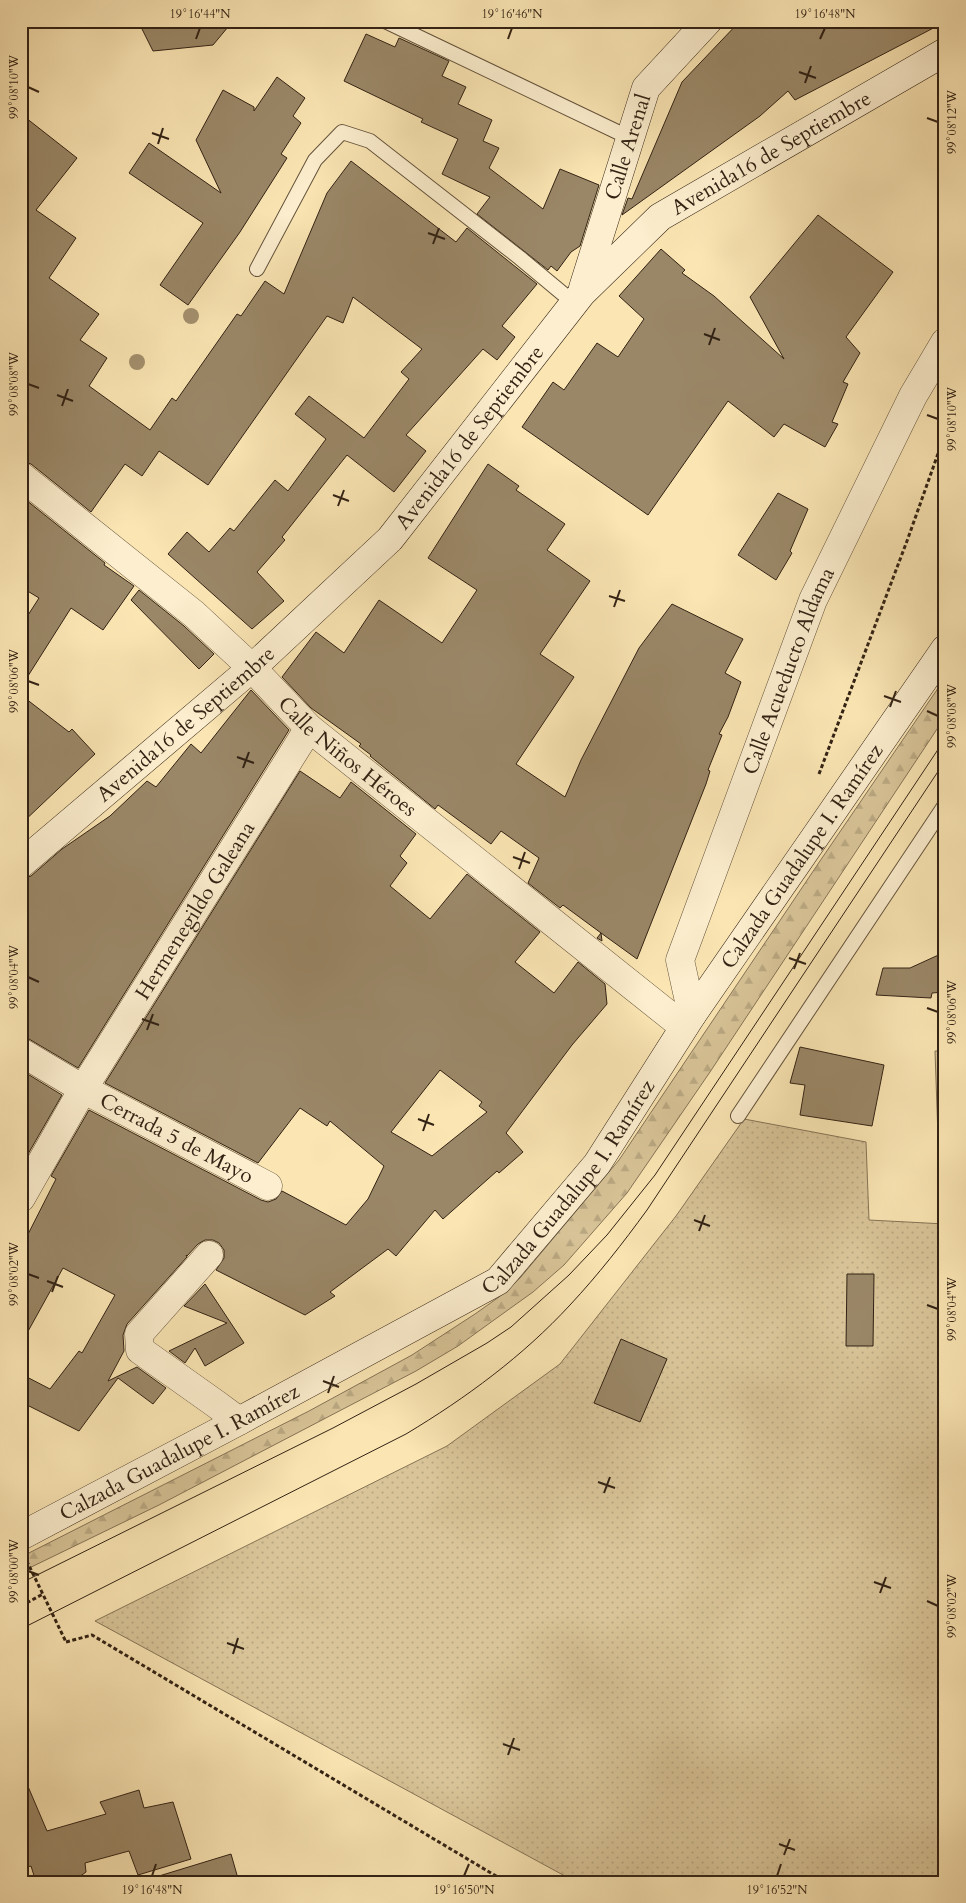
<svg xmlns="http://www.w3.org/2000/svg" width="966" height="1903" viewBox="0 0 966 1903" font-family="Cardo,serif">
  <defs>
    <pattern id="forest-firs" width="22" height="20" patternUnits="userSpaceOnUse" patternTransform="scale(1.25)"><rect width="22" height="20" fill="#d8c498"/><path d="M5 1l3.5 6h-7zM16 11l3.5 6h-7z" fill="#baa882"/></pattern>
    <pattern id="park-dots" width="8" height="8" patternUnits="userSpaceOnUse" patternTransform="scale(1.25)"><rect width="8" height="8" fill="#d8c498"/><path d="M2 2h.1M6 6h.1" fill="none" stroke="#baa882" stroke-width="1.8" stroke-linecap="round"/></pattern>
  </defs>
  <rect width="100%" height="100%" fill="#fae5b3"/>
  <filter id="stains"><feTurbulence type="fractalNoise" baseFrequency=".004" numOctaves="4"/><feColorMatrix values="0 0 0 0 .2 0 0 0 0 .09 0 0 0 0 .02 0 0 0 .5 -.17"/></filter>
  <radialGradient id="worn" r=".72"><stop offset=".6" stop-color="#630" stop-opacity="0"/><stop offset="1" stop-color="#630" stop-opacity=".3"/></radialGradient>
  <path fill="#d8c498" stroke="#857356" d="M935,1051H945V1166H939Z"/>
  <path fill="url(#forest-firs)" stroke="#857356" d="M945,678V717L710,1072L627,1193L564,1265L533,1292L494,1320L458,1346L416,1371L159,1505L21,1572V1557L309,1411L412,1355L475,1314L499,1297L520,1278L619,1160L820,861Z"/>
  <path fill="url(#park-dots)" stroke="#857356" d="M744,1119L866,1142L869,1220L945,1224V1882H576L95,1621L447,1446L560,1364L676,1216Z"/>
  <path fill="#9a8767" stroke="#322214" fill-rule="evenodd" d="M138,21H233L213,45L153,51Z
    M740,21L945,22L795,100L788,91L760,116L622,215L628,198L632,199L682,82Z
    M366,34L395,47L399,38L449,61L442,76L466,87L458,104L492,120L483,141L499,148L489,168L543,209L560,169L599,185L580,246L571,252L557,271L551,266L548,270L477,214L490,197L442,174L458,139L421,122L423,119L344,81Z
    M277,77L305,98L293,116L301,123L281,154L287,158L240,232L188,305L160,285L203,223L129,173L149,143L221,193L196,140L223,90L254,107V111Z
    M21,114L77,158L36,210L76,238L49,278L99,314L80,340L107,358L89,386L150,430L172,398L176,401L237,314L241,316L265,281L284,294L327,193L351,161L456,242L467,228L537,284L502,326L515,337L497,360L483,349L406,435L426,451L394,492L347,455L282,537L285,540L257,572L284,601L252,629L168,554L187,532L209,552L230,528L234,531L275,480L288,491L326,439L295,414L309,396L364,438L409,379L401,372L422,349L353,297L343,323L327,316L208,485L159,451L142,476L125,464L91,512L31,464L21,461Z
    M818,215L893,272L846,337L860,353L843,382L848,384L832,422L838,424L825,447L784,424L774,437L728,401L648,515L522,427L553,382L564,390L597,343L618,357L644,319L619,296L661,249L685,270L682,273L714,296L784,359L750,297Z
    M488,464L519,486L516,490L565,524L547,550L590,581L540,654L574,677L516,764L565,797L581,760L639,648L672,604L743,639L725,673L741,682L728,717L719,734L722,735L708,770L710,771L706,784L637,959L601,933L602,941L597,938L601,933L563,905L560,908L528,883L539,858L501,831L491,844L438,805L435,809L370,756L371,755L359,746L361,744L311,708L282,677L316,632L344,653L379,600L442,643L477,590L428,558Z
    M778,493L808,509L790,551L792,553L776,580L738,555Z
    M21,496L105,563L104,565L134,586L103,630L71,608L21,687V626L39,598L21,587Z
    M139,590L184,626L214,654L199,669L131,600Z
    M251,690L289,730L78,1068L29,1039L21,1036V879L31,876L62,849L110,816L147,781L156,787L191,744L201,753Z
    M21,695L69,732L72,729L95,754L21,824Z
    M300,771L340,798L351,782L416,834L400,856L407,863L390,886L430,919L467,874L540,932L515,962L554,993L578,962L605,984L607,1004L572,1045L506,1133L523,1152L499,1173L497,1171L443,1219L435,1210L396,1256L388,1249L330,1292L335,1296L305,1315L216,1270L224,1258V1250L219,1243L213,1240H205L198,1244L187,1256L186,1255L187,1257L127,1324L123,1335L124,1351L108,1381L137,1367L166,1388L153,1404L118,1378L79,1431L21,1402V1374L50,1389L79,1351L82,1353L115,1295L63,1268L21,1344V1248L56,1179L51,1176L89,1110L261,1200L268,1202L276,1199L282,1191L346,1225L368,1199L384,1166L330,1121L327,1126L300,1108L258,1163L105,1083ZM440,1070L482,1102L479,1106L487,1112L432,1156L391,1132Z
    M945,952V992L932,993L931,998L876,995L883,968H910Z
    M800,1047L884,1065L872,1126L800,1115L805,1085L790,1083Z
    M21,1070L62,1095L24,1161L21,1160Z
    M847,1274H874L873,1346H846Z
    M205,1284L244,1343L205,1366L195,1348L185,1363L169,1351L227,1323L184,1306Z
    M621,1339L667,1359L640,1422L594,1403Z
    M21,1770L47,1831L106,1814L100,1802L139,1790L144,1808L173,1802L191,1859L138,1875L129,1851L85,1863L86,1872L75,1880L68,1882H36L31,1866L21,1869Z
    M231,1854L239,1882H160L159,1876Z"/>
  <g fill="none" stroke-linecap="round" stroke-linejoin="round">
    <g stroke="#64533c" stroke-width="16">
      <path id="lane" d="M385,21L630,138
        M257,269L315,160L342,132L370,141L520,258L574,303
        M738,1116L945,805"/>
    </g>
    <g stroke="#64533c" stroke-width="29">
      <g id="street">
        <path id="s1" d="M21,476L194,614L252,668L309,728L684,1027"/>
        <path id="s2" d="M692,1015L680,960L813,600L913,396L945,342"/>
        <path id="s3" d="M21,1052L83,1089L268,1186"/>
        <path id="s4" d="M21,1198L83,1089L309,728"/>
        <path d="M209,1255L139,1334L140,1350L216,1404L239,1421"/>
      </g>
    </g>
    <g stroke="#322214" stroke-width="29">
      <g id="secondary">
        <path id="s5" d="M583,288L646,88L708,21"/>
        <path id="s6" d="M21,864L252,668L390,539L582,293L660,217L945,52"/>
        <path id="s7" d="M21,1536L239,1421L498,1281L597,1164L692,1015L945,649"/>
      </g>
    </g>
    <path stroke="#322214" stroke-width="3" stroke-dasharray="4 2.5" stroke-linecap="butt" d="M819,774L907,541L945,434
      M21,1606L43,1594
      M66,1642L92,1635L506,1882"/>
    <use href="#lane" stroke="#fceece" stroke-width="14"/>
    <use href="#street" stroke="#fceece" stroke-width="28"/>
    <use href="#secondary" stroke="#fceece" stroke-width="28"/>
    <path stroke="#322214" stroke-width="1" d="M21,1583L333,1428L416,1384L487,1343L511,1327L569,1275L607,1235L655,1175L945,739
      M21,1629L406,1434C466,1398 523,1356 570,1305C598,1275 623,1243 647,1210L945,761"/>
    <path stroke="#322214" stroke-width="3" stroke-dasharray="4 2.5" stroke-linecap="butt" d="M21,1549L66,1642"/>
  </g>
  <g fill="#a3906e">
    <circle cx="191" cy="316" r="8"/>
    <circle cx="137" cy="362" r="8"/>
  </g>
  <path fill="none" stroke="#322214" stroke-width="2" d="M196,39L200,28M508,39L512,28M820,39L825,28M799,72L816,78M805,83L811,66M28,87L39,92M927,118L938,122M152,133L169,139M158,144L163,128M428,233L445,239M433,244L439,228M704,334L720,340M709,345L715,328M28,384L39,388M57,395L73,401M62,406L68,389M927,415L938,419M333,495L349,501M338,506L344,490M609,596L625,601M614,607L620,590M28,681L39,685M884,696L901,702M890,707L896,691M927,711L938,716M237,757L254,763M243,768L249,752M513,857L530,863M519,869L525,852M789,958L806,964M794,969L800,953M28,977L39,982M927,1008L938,1012M142,1019L159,1025M147,1030L153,1014M418,1119L434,1125M423,1131L429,1114M694,1220L710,1226M699,1231L705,1215M28,1274L39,1278M47,1281L63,1287M52,1292L58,1276M927,1305L938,1309M323,1381L339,1387M328,1393L334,1376M598,1482L615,1488M604,1493L610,1477M28,1571L39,1575M874,1582L891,1588M880,1593L886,1577M927,1601L938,1606M227,1643L244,1649M233,1654L238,1638M503,1744L520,1750M508,1755L514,1738M779,1844L795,1850M784,1855L790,1839M152,1876L156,1864M464,1876L469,1864M777,1876L781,1864"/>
  <g text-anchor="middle" stroke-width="4.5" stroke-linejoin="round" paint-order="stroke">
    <g font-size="21" fill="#322214" stroke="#fceece">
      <text dy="7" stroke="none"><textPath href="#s5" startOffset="148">Calle Arenal</textPath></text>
      <text dy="7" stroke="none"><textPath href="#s6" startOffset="1041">Avenida16 de Septiembre</textPath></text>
      <text dy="7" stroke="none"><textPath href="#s6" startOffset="621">Avenida16 de Septiembre</textPath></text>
      <text dy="7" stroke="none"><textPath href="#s2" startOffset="365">Calle Acueducto Aldama</textPath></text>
      <text dy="7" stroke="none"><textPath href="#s6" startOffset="216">Avenida16 de Septiembre</textPath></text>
      <text dy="7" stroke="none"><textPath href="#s1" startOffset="431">Calle Niños Héroes</textPath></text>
      <text dy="7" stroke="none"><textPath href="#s7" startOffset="1064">Calzada Guadalupe I. Ramírez</textPath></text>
      <text dy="7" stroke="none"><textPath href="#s4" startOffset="336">Hermenegildo Galeana</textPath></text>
      <text dy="7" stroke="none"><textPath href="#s3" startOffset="178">Cerrada 5 de Mayo</textPath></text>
      <text dy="7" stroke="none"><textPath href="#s7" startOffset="658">Calzada Guadalupe I. Ramírez</textPath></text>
      <text dy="7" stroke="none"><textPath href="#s7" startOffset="179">Calzada Guadalupe I. Ramírez</textPath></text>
    </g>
  </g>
  <rect width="966" height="1903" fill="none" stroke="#fae5b3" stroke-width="55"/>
  <rect x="28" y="28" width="910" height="1848" fill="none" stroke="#322214" stroke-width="2"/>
  <g font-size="12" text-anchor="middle" fill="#322214">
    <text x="200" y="18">19°16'44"N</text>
    <text x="512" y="18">19°16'46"N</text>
    <text x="825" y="18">19°16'48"N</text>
    <text transform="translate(14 87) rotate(-90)" y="4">99°08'10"W</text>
    <text transform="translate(952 122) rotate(-90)" y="4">99°08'12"W</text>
    <text transform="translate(14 384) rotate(-90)" y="4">99°08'08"W</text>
    <text transform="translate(952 419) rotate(-90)" y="4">99°08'10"W</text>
    <text transform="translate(14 681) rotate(-90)" y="4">99°08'06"W</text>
    <text transform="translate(952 716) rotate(-90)" y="4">99°08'08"W</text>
    <text transform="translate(14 977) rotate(-90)" y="4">99°08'04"W</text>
    <text transform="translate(952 1012) rotate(-90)" y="4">99°08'06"W</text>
    <text transform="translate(14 1274) rotate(-90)" y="4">99°08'02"W</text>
    <text transform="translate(952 1309) rotate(-90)" y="4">99°08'04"W</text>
    <text transform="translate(14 1571) rotate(-90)" y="4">99°08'00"W</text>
    <text transform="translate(952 1606) rotate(-90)" y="4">99°08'02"W</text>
    <text x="152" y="1894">19°16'48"N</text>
    <text x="464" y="1894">19°16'50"N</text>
    <text x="777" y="1894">19°16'52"N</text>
  </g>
  <rect width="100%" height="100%" filter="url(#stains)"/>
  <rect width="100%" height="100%" fill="url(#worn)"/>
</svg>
